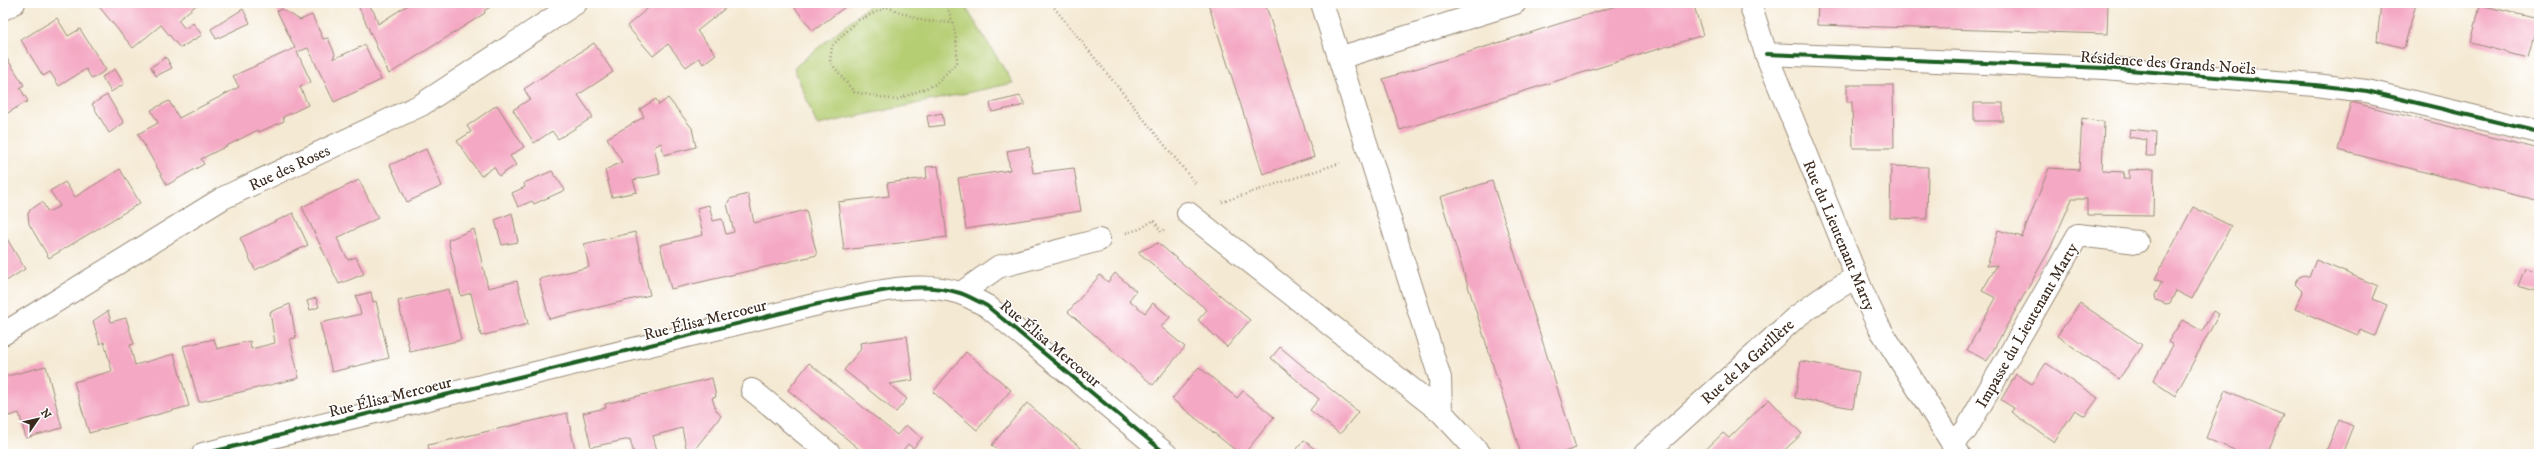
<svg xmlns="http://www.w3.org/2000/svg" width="2542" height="457" viewBox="0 0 2542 457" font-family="'IM FELL DW Pica',serif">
  <rect width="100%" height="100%" fill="#fff"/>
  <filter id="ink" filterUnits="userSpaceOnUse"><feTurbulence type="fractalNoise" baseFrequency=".025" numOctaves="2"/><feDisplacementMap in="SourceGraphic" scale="8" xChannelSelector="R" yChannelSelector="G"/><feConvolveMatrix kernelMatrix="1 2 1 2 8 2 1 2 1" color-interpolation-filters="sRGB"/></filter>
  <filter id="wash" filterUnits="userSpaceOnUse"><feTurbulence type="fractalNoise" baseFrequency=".012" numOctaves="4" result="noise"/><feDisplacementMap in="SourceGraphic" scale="16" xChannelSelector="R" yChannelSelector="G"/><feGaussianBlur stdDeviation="0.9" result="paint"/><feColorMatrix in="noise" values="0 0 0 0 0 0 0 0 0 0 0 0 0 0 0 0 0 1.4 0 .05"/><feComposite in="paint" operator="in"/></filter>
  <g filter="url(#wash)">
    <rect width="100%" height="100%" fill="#f4e9d3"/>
    <path fill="#b6ce73" stroke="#787c48" d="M872,3H922L924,5L963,3L1013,83L817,125L794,68Z"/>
    <g id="blocks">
      <path fill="#f4a8c3" d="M96,3H199L178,20L185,29L193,23L202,35L180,48L161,25L133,48Z
        M357,3H368L375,14L378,24L411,3H496L484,11L485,13L389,74Z
        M654,3H732L697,31L716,54L703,64L699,58L686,67L668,44L653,56L627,26Z
        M802,3H850L813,31L795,8Z
        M1208,3H1265L1314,157L1263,174Z
        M1625,3H1693L1703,35L1400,130L1383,79Z
        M1818,3H2108L2107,34L1817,25Z
        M2381,3H2416L2404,48L2377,41Z
        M2480,5L2538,19L2528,58L2471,43Z
        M243,9L250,23L216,39L211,29Z
        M282,9L300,20L312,15L323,39L328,38L335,54L333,59L365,45L381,80L334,102L308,48L297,52L311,82L300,87L308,105L283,117L284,121L259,132L258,130L201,159L204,164L167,185L138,134L158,123L151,110L169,101L179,118L239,87L233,76L295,48L277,11Z
        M57,18L68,36L80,29L106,70L92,79L86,69L59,86L50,72L43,76L21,40Z
        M594,43L613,72L578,95L593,117L558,139L552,131L534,143L513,110L530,99L524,89Z
        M6,57L24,85L20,88L28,101L6,114L3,109V59Z
        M166,57L172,68L156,76L151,67Z
        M115,69L124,84L111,92L102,77Z
        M1847,85H1893L1894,148H1853L1852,102H1847Z
        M107,95L124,123L109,133L92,104Z
        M1020,96L1025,105L992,112L990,103Z
        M668,98L692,128L696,147L664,155L661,143L654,147L660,174L633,180L637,192L612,197L605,170L622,162L607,138L644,117L640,109L656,99L659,105Z
        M2351,102L2539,149V201L2338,150Z
        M1974,103H2003V121H1974Z
        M497,105L524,147L510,156L516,165L499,176L494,167L481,176L457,141L471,132L467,126Z
        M942,113L944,125L929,127L927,116Z
        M2082,118L2104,122L2102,171L2124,172L2123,179H2129V170L2154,169L2153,216L2087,215V199H2072L2051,247L1987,361L1967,350L1996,298L1982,291L1997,265L1987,266L1998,230L2022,237L2049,168L2079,170Z
        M2130,129L2156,132L2155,156H2146L2147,140L2129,137Z
        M1029,147L1033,173L1074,168L1081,211L966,229L958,178L1010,170L1007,151Z
        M426,149L442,186L407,202L390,165Z
        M938,166L947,237L844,250L838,202L889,196L887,183L927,178L926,167Z
        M1891,166L1928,167L1927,219L1890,218Z
        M120,169L140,203L49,258L29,224L28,214L30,210L42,202L48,212L60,206L50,191L65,182L75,197Z
        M552,171L565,190L534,204L532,201L518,207L512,193L525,187L524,183Z
        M359,180L378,218L337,238L348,260L356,257L364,274L339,284L302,207Z
        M1492,181L1576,448L1558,454H1521L1440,197Z
        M748,194L754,223L806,210L817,255L671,289L660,245L703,235L697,208L709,205L713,221L722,219L726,234L734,232L727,204L730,199Z
        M2193,207L2231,226L2192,299L2176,291L2170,303L2166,304L2156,300L2155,295L2162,282L2155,279Z
        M293,213L308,245L255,270L240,238Z
        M512,213L518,242L502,245L495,220Z
        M474,229L488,288L517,281L528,324L481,336L471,293L461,296L448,240Z
        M3,232L25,269L3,283Z
        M635,232L650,295L549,319L539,279L589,267L584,244Z
        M1158,243L1250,320L1227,347L1198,320L1207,310L1138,252Z
        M2316,260L2378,286L2373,299L2387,305L2375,336L2360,330L2358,335L2295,309L2303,292L2295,284L2299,277L2305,275L2309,277Z
        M2525,268L2539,272V292L2518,286Z
        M1115,273L1136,291L1129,300L1145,313L1153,303L1170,317L1161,327L1185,347L1153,385L1068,312L1100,275L1108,282Z
        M449,289L461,340L410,352L398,301Z
        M371,292L373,302L376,301L389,358L332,372L320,323L361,314L356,296Z
        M316,298L319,307L310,310L307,301Z
        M2080,303L2142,345L2119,379L2057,336Z
        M290,304L296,338L290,339L299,378L199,402L183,346L214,339L217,349L250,341L251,349L275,343L270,312Z
        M108,311L111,322L126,318L134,344L130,345L135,365L174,354L189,406L89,433L74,382L112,371L104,342L100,344L93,321Z
        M2213,311L2219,314L2175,396L2153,381L2173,345L2168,342L2182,320L2202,331Z
        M907,336L913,380L889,384L907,399L896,412L844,370L861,349L860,343Z
        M1280,347L1358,412L1340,434L1310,410L1319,399L1271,358Z
        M966,352L1011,390L977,430L933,392Z
        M1801,361L1859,372L1853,408L1795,398Z
        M809,363L897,435L906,425L922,438L913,448L908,444L900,454H865L788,390Z
        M2046,363L2098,398L2085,416L2075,410L2054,442L2011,412L2014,408L2001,400L2016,374L2032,384Z
        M46,366L62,428L26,438L19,413L9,416L3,395V377Z
        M1199,367L1237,398L1243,391L1274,417L1244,454H1240L1172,399Z
        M712,378L716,397L712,398L716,410L721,416L691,454L687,453L682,428L653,436L658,454H634L630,439L591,447L583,413L606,408L605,404Z
        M2225,390L2283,415L2267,454H2244L2206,438Z
        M1769,399L1802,434L1780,454H1701L1723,433L1729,438Z
        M1027,403L1071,440L1089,454H1046L1043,451L1041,454H1003L992,445Z
        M567,413L576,454H430L428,445Z
        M2339,420L2353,426L2342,454H2325Z
        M1304,440L1320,454H1293Z"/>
    </g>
  </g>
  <g filter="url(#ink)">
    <use href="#blocks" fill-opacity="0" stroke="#988a78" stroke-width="1"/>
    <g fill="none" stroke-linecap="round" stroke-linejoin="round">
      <g stroke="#988a78" stroke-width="24">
        <path id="minor" d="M1322,3L1440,378L1441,412
          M1750,3L1766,54L1863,293L1879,327L1959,454
          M3,9L14,3
          M1766,54L2104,68L2315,85L2367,91L2539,132
          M1339,58L1515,3
          M1188,213L1441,412L1480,454
          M961,293L998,267L1099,240
          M3,334L223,198L421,105L576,3
          M752,390L830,454
          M1952,444L1966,430L2078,235L2137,242
          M203,454L818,304C864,295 914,279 960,293C969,296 979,302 987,306L1166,454
          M1645,454L1796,317L1831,292L1856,277"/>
      </g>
      <path stroke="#988a78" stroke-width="2.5" stroke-dasharray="1 3" stroke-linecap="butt" d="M946,3C955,28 957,36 957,62L936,84L896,100L854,92L830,62L832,46L857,21L887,7L924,21L953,23
        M1056,3L1052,5L1196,184
        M1222,202L1340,163
        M1126,233L1140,229L1154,220L1161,232L1164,230"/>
      <use href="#minor" stroke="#fff" stroke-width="22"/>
      <g stroke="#fff" stroke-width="6">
        <path id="cycleway" d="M1766,54L2104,68L2315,85L2367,91L2539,132
          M203,454L818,304C864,295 914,279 960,293C969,296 979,302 987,306L1166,454"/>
      </g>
      <use href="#cycleway" stroke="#1b5e20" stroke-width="4"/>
    </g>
  </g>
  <g text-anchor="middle" stroke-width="3" stroke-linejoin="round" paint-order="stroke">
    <g font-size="16" fill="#3b2a1e" stroke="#fff">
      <text transform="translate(2168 62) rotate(4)" y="6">Résidence des Grands Noëls</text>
      <text transform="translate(289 167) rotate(-25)" y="6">Rue des Roses</text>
      <text transform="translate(1840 235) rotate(67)" y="6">Rue du Lieutenant Marty</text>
      <text transform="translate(705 319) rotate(-14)" y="6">Rue Élisa Mercoeur</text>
      <text transform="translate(2026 325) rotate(-60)" y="6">Impasse du Lieutenant Marty</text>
      <text transform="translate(1051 343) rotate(40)" y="6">Rue Élisa Mercoeur</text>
      <text transform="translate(1747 361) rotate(-42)" y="6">Rue de la Garillère</text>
      <text transform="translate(390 396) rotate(-14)" y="6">Rue Élisa Mercoeur</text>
    </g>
  </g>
  <rect width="2542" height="457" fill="none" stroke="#fff" stroke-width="16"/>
  <g transform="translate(38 419) rotate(56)" stroke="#ffffff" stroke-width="3" paint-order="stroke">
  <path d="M0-3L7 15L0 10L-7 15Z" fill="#3b2a1e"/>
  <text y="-6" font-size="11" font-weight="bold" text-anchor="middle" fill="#3b2a1e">N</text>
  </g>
</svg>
